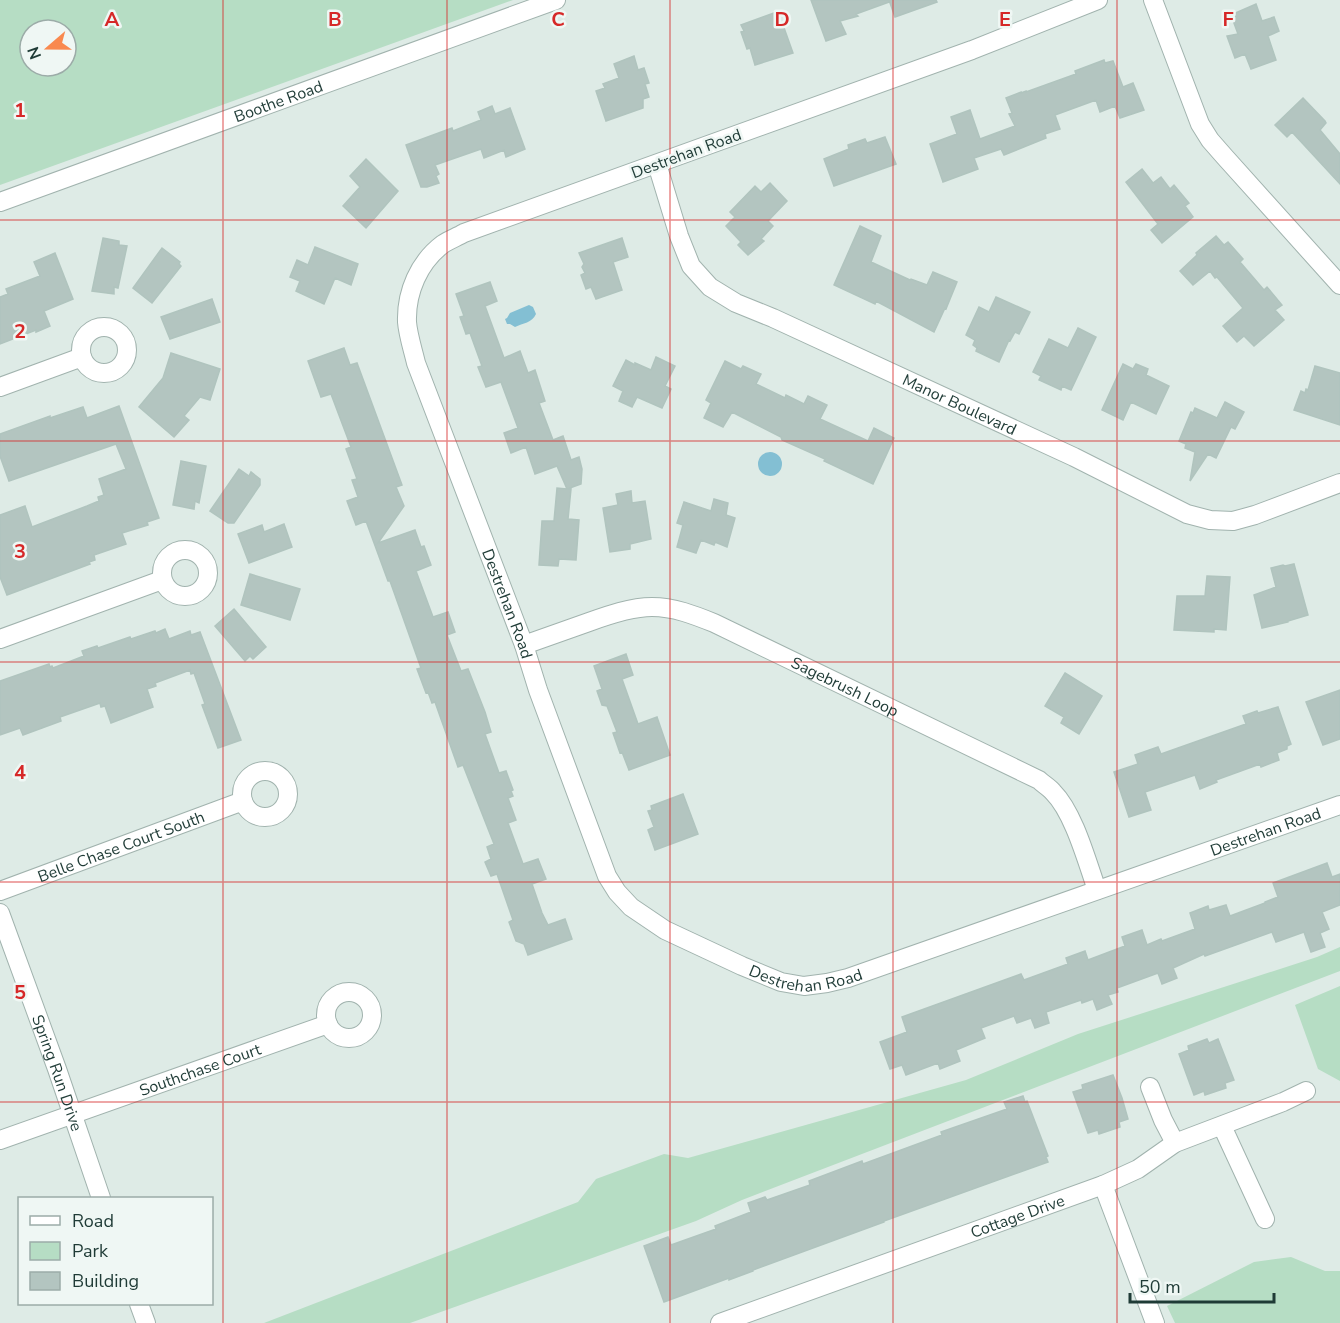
<svg xmlns="http://www.w3.org/2000/svg" width="1340" height="1323" viewBox="0 0 1340 1323" font-family="'Nunito Sans',sans-serif">
  <rect width="100%" height="100%" fill="#deebe6"/>
  <path fill="#b6ddc4" fill-rule="evenodd" d="M0,0H513L0,185ZM30,30H66V66H30Z
    M1340,947V971L742,1200L696,1221L410,1323H264L578,1202L596,1179L664,1154L688,1158L966,1080L1078,1034L1317,957Z
    M1340,986V1081L1318,1069L1295,1005Z
    M1291,1257L1325,1271H1340V1323H1175L1167,1306L1254,1262Z"/>
  <path fill="#83bfd3" d="M529,305L533,307L536,314C532,323 523,323 515,327L510,324H507L505,319L507,318L510,313Z
    M758 464a12 12 0 1 1 24 0a12 12 0 1 1-24 0Z"/>
  <path fill="#b3c5c0" stroke="#b0c4be" stroke-width="1.5" d="M811,0H888L889,2L856,14L858,16L840,21L846,34L826,41Z
    M889,0H936L937,2L895,17Z
    M1256,4L1262,21L1274,17L1279,31L1268,36L1276,60L1251,69L1245,54L1235,58L1227,36L1238,34L1231,15Z
    M774,13L780,26L783,25L793,53L755,65L750,48L747,49L741,32L744,31L741,25Z
    M634,56L638,70L644,68L649,83L645,84L649,97L643,99V108L606,121L596,91L605,88L603,84L619,78L614,64Z
    M1104,60L1105,63L1113,61L1123,87L1133,83L1144,110L1120,118L1115,106L1100,112L1096,100L1055,115L1060,129L1045,134L1046,138L1004,155L1001,149L974,158L978,169L943,182L930,144L957,134L951,117L970,110L980,139L1015,126L1009,114L1012,113L1006,98L1021,92V93L1026,91V92L1076,74L1075,71Z
    M1303,98L1325,121L1326,123L1320,130L1340,154V184L1292,132L1287,137L1275,125Z
    M492,106L495,114L510,108L525,149L506,157L504,150L484,158L481,149L435,165L439,174L436,176L439,183L427,187H421L406,145L452,128L453,131L481,120L478,112Z
    M885,137L896,164L834,186L824,159L849,149L848,145L865,139L867,143Z
    M366,159L398,191L366,228L343,206L360,187L350,176Z
    M1142,169L1153,183L1161,177L1170,189L1174,185L1189,203L1185,206L1193,217L1162,243L1151,230L1158,224L1126,182Z
    M770,183L787,201L768,221L773,226L761,239L764,241L748,255L738,245L741,242L726,226L735,217L730,212L755,186L761,192Z
    M860,226L881,236L871,262L910,280L911,279L927,285L933,272L957,282L946,309L945,308L934,332L876,301L875,304L834,285Z
    M1216,236L1224,245L1228,242L1243,259L1240,262L1264,290L1267,287L1282,305L1275,310L1284,320L1254,346L1244,336L1237,342L1223,326L1243,308L1217,277L1215,278L1210,271L1193,285L1180,271L1197,255L1196,253Z
    M103,238L119,241V245L127,246L118,288L114,287V294L92,291Z
    M622,238L628,257L613,262L622,290L596,299L591,287L586,289L581,275L585,273L582,267L584,264L579,253Z
    M315,247L358,264L351,285L335,278L324,304L296,291L300,281L290,277L297,260L308,265Z
    M162,248L180,262L179,264L181,266L152,303L133,288Z
    M55,253L73,299L44,311L50,326L36,332V330L0,344V297L8,294L6,289L40,276L34,262Z
    M490,282L497,301L485,306L504,358L520,351L528,373L535,370L545,401L539,403L553,440L563,436L571,460L579,457L582,469L581,484L567,489H571L568,519L579,520L576,560L559,559L558,566L539,565L542,521H554L557,488L567,489L557,466L535,474L526,447L511,453L504,433L518,428L501,382L486,387L478,367L482,366L470,333L466,334L460,317L464,316L456,294Z
    M996,297L1030,312L1019,334L1015,332L1010,341L1009,340L999,362L976,351L977,348L973,345L975,340L966,335L979,307L989,312Z
    M212,299L220,322L170,339L161,317Z
    M1078,328L1096,337L1071,390L1062,386L1061,390L1039,380L1041,376L1033,372L1049,339L1068,348Z
    M344,348L350,365L357,363L402,485L396,487L404,506L378,543L415,530L421,547L424,546L431,565L416,571L433,617L448,612L455,632L447,635L461,671L468,669L485,712L491,732L485,734L499,773L506,771L513,790L511,791L513,796L508,798L516,820L508,823L523,864L538,859L546,879L532,884L542,913L548,925L565,919L572,939L528,955L524,944L516,941L509,922L513,920L497,874L491,876L485,862L491,859L487,847L494,844L463,765L458,767L435,702L432,703L428,692L426,693L417,669L421,668L390,581H388L366,521L356,525L347,501L358,497L352,480L357,479L346,449L351,447L331,394L321,397L308,361Z
    M171,353L220,369L210,400L200,397L184,416L189,420L174,437L139,407L163,378Z
    M656,357L675,366L665,386L671,389L662,408L637,397L632,407L619,401L623,391L613,386L626,360L635,365V363L651,370Z
    M725,361L741,369L743,366L761,374L756,384L785,398L786,395L804,404L808,396L827,405L820,419L868,441L874,428L894,438L873,484L824,461L825,459L782,440L781,437L732,412L723,427L704,418L711,403L706,400Z
    M1123,364L1133,369L1136,364L1148,369L1146,375L1169,386L1156,414L1131,402L1123,420L1102,410Z
    M1315,366L1340,373V425L1294,410L1301,391L1305,393L1306,389L1308,390Z
    M1225,402L1244,412L1235,429L1231,427L1216,458L1208,454L1190,481L1195,452L1185,448L1186,444L1179,441L1191,412L1193,413L1195,408L1217,418Z
    M119,406L159,518L147,522L148,525L122,533L126,544L94,555L95,560L89,562L90,564L7,595L0,577V515L25,506L32,527L87,506L99,501L98,497L104,495L99,479L126,469L116,444L9,481L0,456V434L50,416V418L83,407L87,418Z
    M181,461L206,466L199,503L195,501L194,509L173,505Z
    M239,469L249,476L251,472L260,479V485L234,523H228L210,511Z
    M631,491L632,503L645,501L651,539L630,544V549L610,552L603,508L618,505L616,494Z
    M714,499L728,503L726,515L735,518L727,547L715,542L714,545L701,540L696,553L677,547L683,525L677,523L684,502L711,511Z
    M284,524L292,547L249,563L238,534L262,525L264,532Z
    M1294,564L1308,615L1288,621V622L1262,628L1254,595L1276,587L1271,568L1283,565L1285,566Z
    M250,574L300,589L290,620L241,605Z
    M1207,576L1230,577L1226,630L1214,629V632L1174,630L1177,596H1205Z
    M234,609L266,647L253,659L250,656L245,661L215,626Z
    M165,629L169,639L190,631L191,635L200,632L241,740L218,748L202,705L205,704L194,673L191,674L190,670L155,683L156,686L147,689L153,707L111,723L105,706L101,707L100,703L60,717L61,721L23,735L20,728L0,735V681L49,664L50,667L52,666L53,668L84,656L82,651L97,646L98,648L130,637L131,639L155,631L156,633Z
    M626,654L633,675L622,679L638,724L657,717L670,755L629,770L622,752L620,753L613,733L617,732L607,706L602,705L597,691L602,689L594,666Z
    M1065,673L1102,696L1079,734L1061,723L1064,717L1045,706Z
    M1340,690V739L1323,745L1306,702Z
    M1278,707L1291,744L1287,746V749L1277,753L1279,760L1261,767L1260,764L1216,780L1217,782L1200,789L1195,775L1145,792L1151,810L1129,817L1114,772L1138,764L1135,755L1158,747L1161,754L1246,724L1243,716L1257,711L1258,713Z
    M683,794L698,834L655,850L648,830L654,827L648,811L652,810L651,806Z
    M1327,863L1332,877L1340,874V905L1322,912L1329,929L1320,933L1325,947L1311,952L1304,932L1276,942L1272,932L1205,956L1204,954L1173,968L1177,978L1162,984L1158,973L1117,988L1118,992L1108,995L1112,1004L1097,1010L1093,999L1082,1003L1081,1000L1046,1012L1049,1023L1035,1028L1031,1018L1017,1023L1014,1016L981,1028L985,1038L956,1050L960,1061L940,1069L938,1063L906,1075L902,1065L890,1069L880,1042L907,1032L902,1017L1021,974L1024,980L1068,964L1066,958L1085,951L1088,960L1125,946L1122,937L1142,930L1147,945L1161,939L1162,941L1195,929L1190,913L1208,906L1209,910L1226,905L1230,916L1265,903V902L1278,897L1273,883Z
    M1207,1039L1209,1043L1218,1039L1234,1080L1225,1083L1226,1088L1205,1095L1204,1091L1194,1095L1179,1054L1189,1050L1188,1046Z
    M1113,1075L1122,1098L1128,1119L1119,1122L1120,1127L1099,1134L1098,1130L1088,1133L1073,1092L1083,1089L1082,1085Z
    M1023,1096L1025,1102L1027,1101L1048,1156L1046,1157L1048,1162L884,1221V1222L753,1270V1271L729,1280V1278L664,1302L644,1246L668,1237L671,1245L716,1229L715,1226L751,1212L748,1203L765,1197L767,1200L810,1185L809,1181L862,1161L863,1164L942,1135L941,1132L1007,1109L1004,1102Z"/>
  <g fill="none" stroke-linecap="round" stroke-linejoin="round">
    <g stroke="#a1b3ae" stroke-width="20">
      <g id="minor">
        <path id="s1" d="M1098,0L972,50L464,233C457,237 449,240 443,244C419,262 406,292 407,322C408,335 413,350 416,363L524,645L538,690L607,876L617,892L631,907L665,930L742,966L781,982L804,986L827,983L848,978L1340,805"/>
        <path d="M1153,0L1200,124L1210,140L1224,156L1340,285"/>
        <path id="s2" d="M657,164L679,236L691,266L710,287L736,303L773,318L1074,457L1187,514L1210,520L1233,521L1255,515L1340,483"/>
        <path id="s3" d="M0,202L556,0"/>
        <circle cx="104" cy="350" r="23"/>
        <path d="M0,387L82,357"/>
        <circle cx="185" cy="573" r="23"/>
        <path d="M0,639L162,580"/>
        <path id="s4" d="M524,645C546,637 567,630 589,622C608,615 631,607 652,607C674,607 694,615 714,623L1039,780C1043,784 1049,787 1053,792C1074,813 1087,862 1097,890"/>
        <circle cx="265" cy="794" r="23"/>
        <path id="s5" d="M0,891L243,801"/>
        <path id="s6" d="M0,913L57,1069L101,1198"/>
        <circle cx="349" cy="1015" r="23"/>
        <path d="M1150,1087L1163,1120L1175,1143"/>
        <path d="M1222,1126L1265,1219"/>
        <path id="s7" d="M0,1140L328,1024"/>
        <path d="M1103,1185L1155,1323"/>
        <path d="M139,1304L146,1323"/>
        <path id="s8" d="M720,1323L1103,1185L1138,1169L1175,1143L1283,1102L1306,1091"/>
      </g>
    </g>
    <use href="#minor" stroke="#fff" stroke-width="18"/>
  </g>
  <path fill="none" stroke="#d62828" stroke-width="1.5" stroke-opacity="0.55" d="M223,0V1323M447,0V1323M670,0V1323M893,0V1323M1117,0V1323M0,220H1340M0,441H1340M0,662H1340M0,882H1340M0,1102H1340"/>
  <g text-anchor="middle" stroke-width="5" stroke-linejoin="round" paint-order="stroke">
    <g font-size="16" fill="#1f3b36" stroke="#eff7f4">
      <text dy="6" stroke="none"><textPath href="#s3" startOffset="296">Boothe Road</textPath></text>
      <text transform="translate(686 153) rotate(-20)" y="6">Destrehan Road</text>
      <text dy="6" stroke="none"><textPath href="#s2" startOffset="412">Manor Boulevard</textPath></text>
      <text dy="6" stroke="none"><textPath href="#s1" startOffset="1088">Destrehan Road</textPath></text>
      <text dy="6" stroke="none"><textPath href="#s4" startOffset="344">Sagebrush Loop</textPath></text>
      <text dy="6" stroke="none"><textPath href="#s1" startOffset="2096">Destrehan Road</textPath></text>
      <text dy="6" stroke="none"><textPath href="#s5" startOffset="129">Belle Chase Court South</textPath></text>
      <text dy="6" stroke="none"><textPath href="#s1" startOffset="1610">Destrehan Road</textPath></text>
      <text dy="6" stroke="none"><textPath href="#s7" startOffset="212">Southchase Court</textPath></text>
      <text dy="6" stroke="none"><textPath href="#s6" startOffset="170">Spring Run Drive</textPath></text>
      <text dy="6" stroke="none"><textPath href="#s8" startOffset="316">Cottage Drive</textPath></text>
    </g>
  </g>
  <g font-size="20" text-anchor="middle" font-weight="bold" fill="#d62828" stroke="#eff7f4" stroke-width="5" stroke-linejoin="round" paint-order="stroke">
    <text x="112" y="26">A</text>
    <text x="335" y="26">B</text>
    <text x="558" y="26">C</text>
    <text x="782" y="26">D</text>
    <text x="1005" y="26">E</text>
    <text x="1228" y="26">F</text>
    <text x="20" y="117">1</text>
    <text x="20" y="338">2</text>
    <text x="20" y="558">3</text>
    <text x="20" y="779">4</text>
    <text x="20" y="999">5</text>
  </g>
  <rect x="18" y="1197" width="195" height="108" fill="#eff7f4" stroke="#9caca8" stroke-width="1.5"/>
  <rect x="30" y="1216" width="30" height="9" fill="#ffffff" stroke="#9caca8" stroke-width="1.5"/>
  <text x="72" y="1227" font-size="18" fill="#1f3b36">Road</text>
  <rect x="30" y="1242" width="30" height="18" fill="#b6ddc4" stroke="#9caca8" stroke-width="1.5"/>
  <text x="72" y="1257" font-size="18" fill="#1f3b36">Park</text>
  <rect x="30" y="1272" width="30" height="18" fill="#b3c5c0" stroke="#9caca8" stroke-width="1.5"/>
  <text x="72" y="1287" font-size="18" fill="#1f3b36">Building</text>
  <g transform="translate(48 48) rotate(250)"><circle r="28" fill="#eff7f4" stroke="#9caca8" stroke-width="1.5"/>
  <path d="M0-4.5L10 22L0 15L-10 22Z" fill="#f9894e"/>
  <text y="-9" font-size="16" font-weight="bold" text-anchor="middle" fill="#1f3b36">N</text>
  </g>
  <path d="M1130 1293v9h144v-9" fill="none" stroke="#1f3b36" stroke-width="3"/>
  <text x="1139" y="1293" font-size="18" fill="#1f3b36" stroke="#eff7f4" stroke-width="4.5" paint-order="stroke">50 m</text>
</svg>
